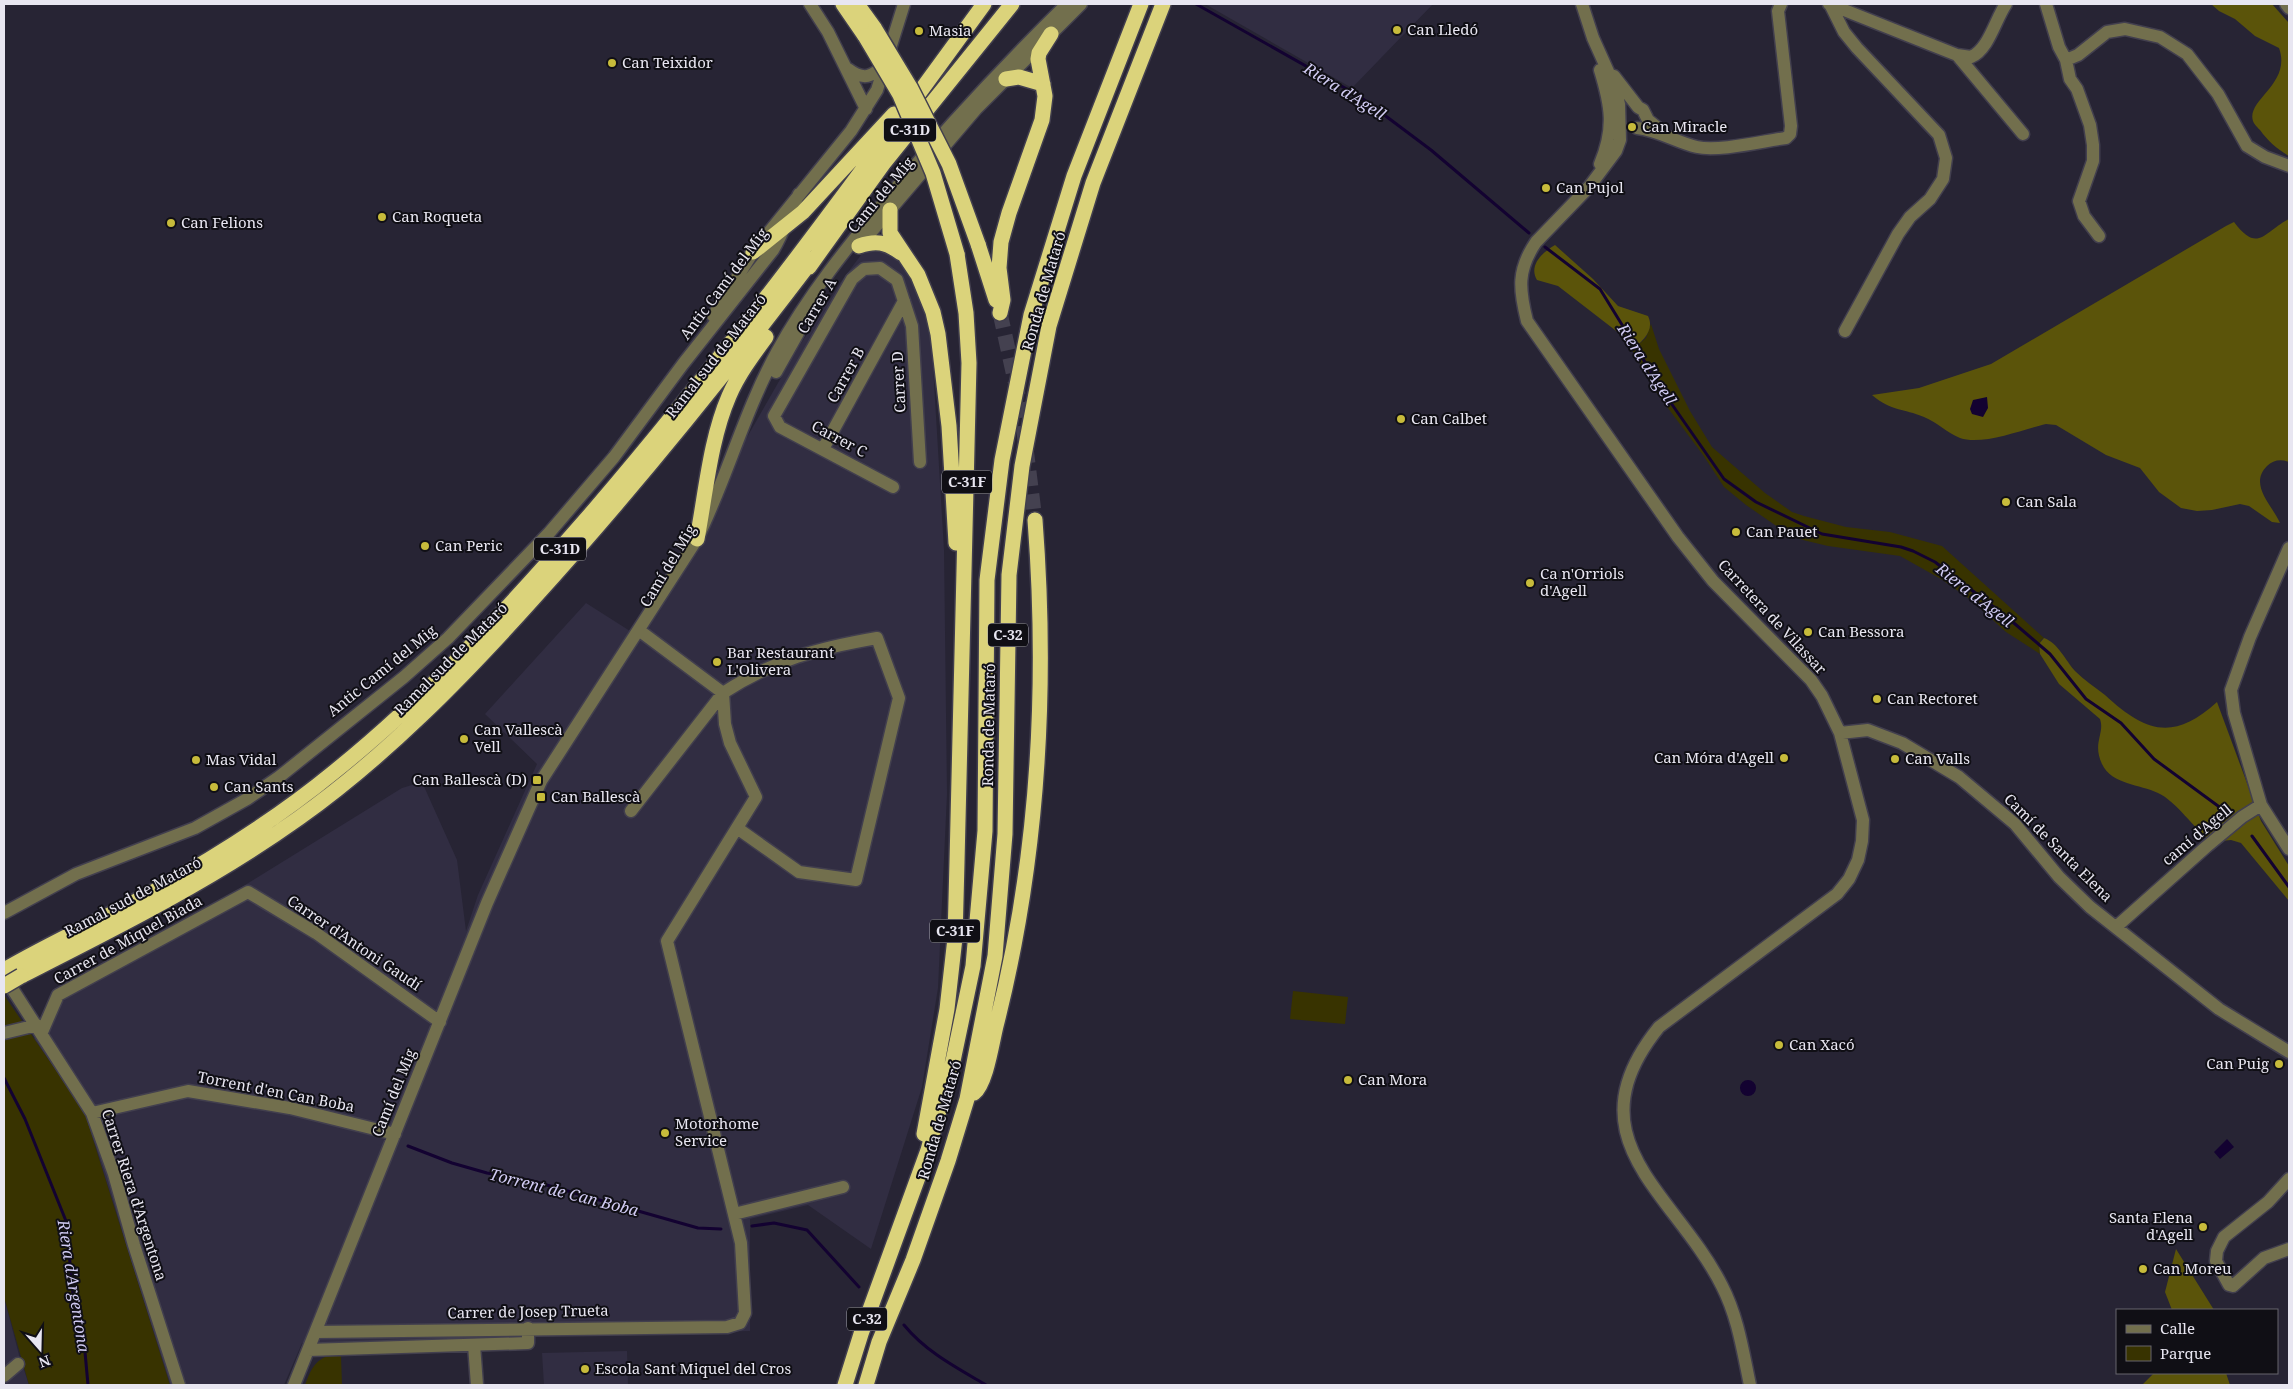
<svg xmlns="http://www.w3.org/2000/svg" width="2293" height="1389" viewBox="0 0 2293 1389" font-family="'Noto Serif',serif">
  <rect width="100%" height="100%" fill="#272434"/>
  <path fill="#312d42" d="M1205,4H1433L1352,88Z
    M875,249L888,250L898,258L914,285L926,318L932,349L944,550L947,794L938,988L922,1087L871,1249L808,1205L750,1219V1331L302,1343L284,1385H170L95,1145L75,1098L34,1039L54,990L237,890L402,788L422,782L457,860L466,931L478,895L537,764L485,714L586,603L630,631L669,574L798,348L840,283L861,255Z
    M4,1297L19,1355L29,1385H4Z
    M627,1351L628,1385H544L542,1353Z"/>
  <path fill="#383300" d="M1651,324L1659,349L1690,411L1712,447L1765,493L1792,512L1804,516L1846,527L1890,532L1942,546L2044,638L2041,640L2039,649L2040,654L2006,632L1971,600L1941,579L1900,556L1828,546L1803,540L1788,534L1746,505L1724,487L1703,455L1656,392L1632,350L1646,338Z
    M1293,991L1348,997L1345,1024L1290,1019Z
    M4,995L75,1098L86,1117L170,1385H29L4,1297Z
    M327,1356H341L342,1385H305C310,1372 313,1362 327,1356Z"/>
  <path fill="#5b540a" d="M2211,4H2272L2289,23V156C2277,149 2268,141 2260,130C2258,128 2254,124 2253,121C2246,100 2292,84 2279,48L2255,36L2235,19L2219,11Z
    M2289,219V462C2281,459 2273,460 2267,466C2248,485 2273,506 2280,523L2272,522L2249,506L2240,504L2212,510L2197,511L2181,508L2159,492L2140,468L2106,455L2056,425L2046,424C2024,429 1982,446 1960,438C1947,433 1937,422 1924,417C1903,408 1892,412 1872,395L1919,388L1991,364L2226,226L2234,222C2258,254 2264,232 2289,219Z
    M1555,245L1593,279L1618,306L1648,316C1655,330 1643,341 1632,350L1624,337L1558,286L1537,280C1528,265 1543,252 1555,245Z
    M2044,638C2058,643 2066,661 2075,671C2084,680 2095,687 2105,695C2145,732 2173,742 2217,702L2261,821L2289,866V901L2241,843L2231,840L2212,842C2194,829 2176,801 2158,793C2140,784 2112,785 2102,764C2092,743 2105,734 2100,719L2059,684L2040,654L2039,644Z
    M2176,1249L2214,1310H2172L2165,1292Z
    M2154,1373H2226L2230,1385H2142Z"/>
  <path fill="#130231" d="M1987,397L1988,408L1983,417L1972,414L1970,409L1973,400Z
    M1740 1088a8 8 0 1 1 16 0a8 8 0 1 1-16 0Z
    M2227,1139L2234,1147L2220,1159L2214,1152Z"/>
  <g fill="none" stroke-linecap="round" stroke-linejoin="round">
    <path stroke="#130231" stroke-width="3" d="M1196,4L1359,96L1431,150L1529,233
      M1545,247L1600,289L1664,393L1724,479L1756,502L1822,534L1901,547L1913,551L1935,562L2008,618L2050,654L2086,699L2121,723L2154,759L2229,814
      M2252,836L2289,887
      M4,1078L25,1119L66,1221L75,1316L85,1352L88,1385
      M408,1146L452,1163L487,1173L529,1180L698,1228L721,1229
      M752,1226L774,1223L807,1230L859,1287
      M904,1325C926,1352 957,1368 986,1385"/>
    <path stroke="#444150" stroke-width="15" stroke-dasharray="15 8" stroke-linecap="butt" d="M1000,313L1021,408L1035,520"/>
    <g stroke="#423f4e" stroke-width="15">
      <path id="minor" d="M810,4L828,32L866,109
        M1582,4L1593,38L1615,87L1619,104L1620,140L1616,151L1589,187L1536,242C1517,270 1519,289 1527,321L1678,537L1713,581L1811,680L1822,696L1840,733L1863,820L1862,841L1858,860L1849,879L1837,894L1659,1027C1568,1140 1675,1192 1722,1286C1738,1317 1743,1352 1750,1385
        M1829,4L1957,55L1971,57C1989,49 1995,20 2006,4
        M1830,4L1844,32L1857,48L1939,135L1946,158L1943,179L1930,199L1910,217L1898,234L1845,331
        M2046,4L2059,47L2066,60L2078,55L2107,32L2125,29L2160,37L2187,54L2218,94L2247,146L2265,157L2289,166
        M2286,4L2289,8
        M1957,55L2023,134
        M2066,60L2070,79L2077,89L2090,125L2093,145V161L2079,201L2084,216L2099,236
        M848,69C864,81 872,77 885,64
        M1614,76L1638,107L1643,110L1648,120L1663,132
        M1637,128C1658,130 1676,142 1697,147C1718,152 1763,141 1786,138L1790,134L1791,126L1778,11L1781,4
        M1600,164C1615,128 1611,106 1600,70
        M860,245L976,109L1081,4
        M713,316L753,252L851,131L877,90L904,4
        M776,372L798,333
        M823,449L904,301
        M893,487L780,427L774,416L852,279L864,269L880,268L897,280L912,326L920,462
        M1840,733L1868,730L1902,743L1959,777L2015,824L2059,877L2090,907L2219,1009L2289,1052
        M2261,805L2234,713L2231,690L2250,637L2289,548
        M631,811L723,693C773,660 819,648 877,638L899,698L856,880L799,872L737,828
        M4,913L76,874L195,828L247,799L279,777L404,677L448,638L549,533L614,457L683,364L773,250C784,232 789,213 799,194
        M2116,927L2206,847L2242,817L2261,805L2289,849
        M4,976L92,1113L114,1174L134,1245L179,1385
        M42,1032L58,995L248,892L316,933L440,1022
        M4,1033L37,1025
        M92,1113L188,1091L290,1108L395,1134
        M2289,1179L2268,1202L2224,1237L2217,1251L2216,1261L2229,1285L2233,1286L2264,1258L2289,1249
        M734,1214L843,1187
        M316,1332L727,1327L740,1323L745,1313L741,1243L667,941L756,797L730,743L725,724L723,693L644,634
        M474,1345L477,1385
        M308,1350L528,1343V1328
        M4,1376L18,1364
        M294,1385L487,903L541,781L697,539C727,478 744,412 777,352C808,295 849,245 890,195C946,128 1005,65 1067,4"/>
    </g>
    <g stroke="#423f4e" stroke-width="18">
      <path id="highway" d="M843,4L865,36
        M857,4L875,29
        M1006,79L1019,77L1043,84
        M890,210V233L918,275L933,312L938,334L949,426L956,543
        M978,244L996,300
        M859,246C876,240 886,242 901,253
        M753,252L803,212L894,114
        M809,267L883,164L1012,4
        M1000,313L1003,300L999,268L1001,242L1009,213L1042,120L1045,96L1038,59L1039,53L1051,34
        M697,539C706,492 710,440 729,396C738,375 752,356 766,337
        M4,970C52,942 104,919 153,892C216,857 278,818 334,772C430,695 514,602 595,509C734,347 859,176 984,4
        M21,976C116,928 212,880 299,818C386,756 462,678 533,599C632,490 724,376 813,259
        M974,1093C986,1084 992,1042 996,1026C1038,861 1048,690 1035,520
        M924,1134L947,1009L955,938L957,862L969,363L966,313L957,254
        M845,1385L861,1334L928,1150L953,1061L973,966L985,831L987,580L1002,460L1031,315L1074,176L1141,4
        M866,1385L879,1342L913,1260L948,1161L967,1099L995,956L1005,834L1009,575L1022,466L1049,326L1093,183L1163,4"/>
    </g>
    <use href="#minor" stroke="#726f4d" stroke-width="12"/>
    <use href="#highway" stroke="#dbd37b" stroke-width="15"/>
    <g stroke="#423f4e" stroke-width="18" stroke-linecap="butt">
      <path id="highway-bridge" d="M875,29L910,87L949,164L978,244
        M865,36L900,95L933,173L957,254
        M4,986L21,976"/>
    </g>
    <use href="#highway-bridge" stroke="#dbd37b" stroke-width="15"/>
  </g>
  <g fill="#c7bb3b" stroke="#100f15" stroke-width="2">
    <circle cx="1397" cy="30" r="5"/>
    <circle cx="919" cy="31" r="5"/>
    <circle cx="612" cy="63" r="5"/>
    <circle cx="1632" cy="127" r="5"/>
    <circle cx="1546" cy="188" r="5"/>
    <circle cx="382" cy="217" r="5"/>
    <circle cx="171" cy="223" r="5"/>
    <circle cx="1401" cy="419" r="5"/>
    <circle cx="2006" cy="502" r="5"/>
    <circle cx="1736" cy="532" r="5"/>
    <circle cx="425" cy="546" r="5"/>
    <circle cx="1530" cy="583" r="5"/>
    <circle cx="1808" cy="632" r="5"/>
    <circle cx="717" cy="662" r="5"/>
    <circle cx="1877" cy="699" r="5"/>
    <circle cx="464" cy="739" r="5"/>
    <circle cx="1784" cy="758" r="5"/>
    <circle cx="1895" cy="759" r="5"/>
    <circle cx="196" cy="760" r="5"/>
    <rect x="532" y="775" width="10" height="10" rx="2.5"/>
    <circle cx="214" cy="787" r="5"/>
    <rect x="536" y="792" width="10" height="10" rx="2.5"/>
    <circle cx="1779" cy="1045" r="5"/>
    <circle cx="2279" cy="1064" r="5"/>
    <circle cx="1348" cy="1080" r="5"/>
    <circle cx="665" cy="1133" r="5"/>
    <circle cx="2203" cy="1227" r="5"/>
    <circle cx="2143" cy="1269" r="5"/>
    <circle cx="585" cy="1369" r="5"/>
  </g>
  <g text-anchor="middle" stroke-width="4" stroke-linejoin="round" paint-order="stroke">
    <g fill="#100f15" stroke="#a7a6af" stroke-width="1">
      <rect x="884" y="118.5" width="52" height="23" rx="4"/>
      <rect x="942" y="470.5" width="50" height="23" rx="4"/>
      <rect x="534" y="537.5" width="52" height="23" rx="4"/>
      <rect x="988" y="623.5" width="40" height="23" rx="4"/>
      <rect x="930" y="919.5" width="50" height="23" rx="4"/>
      <rect x="847" y="1307.5" width="40" height="23" rx="4"/>
    </g>
    <g font-size="14" font-weight="bold" fill="#e8e6f1">
      <text x="910" y="135">C-31D</text>
      <text x="967" y="487">C-31F</text>
      <text x="560" y="554">C-31D</text>
      <text x="1008" y="640">C-32</text>
      <text x="955" y="936">C-31F</text>
      <text x="867" y="1324">C-32</text>
    </g>
    <g font-size="15" fill="#e8e6f1" stroke="#100f15" text-anchor="start">
      <text x="1407" y="35">Can Lledó</text>
      <text x="929" y="36">Masia</text>
      <text x="622" y="68">Can Teixidor</text>
      <text x="1642" y="132">Can Miracle</text>
      <text x="1556" y="193">Can Pujol</text>
      <text x="392" y="222">Can Roqueta</text>
      <text x="181" y="228">Can Felions</text>
      <text x="1411" y="424">Can Calbet</text>
      <text x="2016" y="507">Can Sala</text>
      <text x="1746" y="537">Can Pauet</text>
      <text x="435" y="551">Can Peric</text>
      <text x="1540" y="579">Ca n'Orriols<tspan x="1540" dy="17">d'Agell</tspan></text>
      <text x="1818" y="637">Can Bessora</text>
      <text x="727" y="658">Bar Restaurant<tspan x="727" dy="17">L'Olivera</tspan></text>
      <text x="1887" y="704">Can Rectoret</text>
      <text x="474" y="735">Can Vallescà<tspan x="474" dy="17">Vell</tspan></text>
      <text x="1774" y="763" text-anchor="end">Can Móra d'Agell</text>
      <text x="1905" y="764">Can Valls</text>
      <text x="206" y="765">Mas Vidal</text>
      <text x="527" y="785" text-anchor="end">Can Ballescà (D)</text>
      <text x="224" y="792">Can Sants</text>
      <text x="551" y="802">Can Ballescà</text>
      <text x="1789" y="1050">Can Xacó</text>
      <text x="2269" y="1069" text-anchor="end">Can Puig</text>
      <text x="1358" y="1085">Can Mora</text>
      <text x="675" y="1129">Motorhome<tspan x="675" dy="17">Service</tspan></text>
      <text x="2193" y="1223" text-anchor="end">Santa Elena<tspan x="2193" dy="17">d'Agell</tspan></text>
      <text x="2153" y="1274">Can Moreu</text>
      <text x="595" y="1374">Escola Sant Miquel del Cros</text>
    </g>
    <g font-size="15" fill="#e8e6f1" stroke="#100f15">
      <text transform="translate(881 195) rotate(-50)" y="5">Camí del Mig</text>
      <text transform="translate(724 284) rotate(-53)" y="5">Antic Camí del Mig</text>
      <text transform="translate(1044 291) rotate(-74)" y="5">Ronda de Mataró</text>
      <text transform="translate(817 306) rotate(-60)" y="5">Carrer A</text>
      <text transform="translate(716 356) rotate(-52)" y="5">Ramal sud de Mataró</text>
      <text transform="translate(846 375) rotate(-61)" y="5">Carrer B</text>
      <text transform="translate(899 382) rotate(-93)" y="5">Carrer D</text>
      <text transform="translate(839 439) rotate(28)" y="5">Carrer C</text>
      <text transform="translate(668 566) rotate(-59)" y="5">Camí del Mig</text>
      <text transform="translate(1772 617) rotate(47)" y="5">Carretera de Vilassar</text>
      <text transform="translate(451 659) rotate(-45)" y="5">Ramal sud de Mataró</text>
      <text transform="translate(382 671) rotate(-39)" y="5">Antic Camí del Mig</text>
      <text transform="translate(989 725) rotate(-89)" y="5">Ronda de Mataró</text>
      <text transform="translate(2197 835) rotate(-40)" y="5">camí d'Agell</text>
      <text transform="translate(2058 848) rotate(45)" y="5">Camí de Santa Elena</text>
      <text transform="translate(133 897) rotate(-28)" y="5">Ramal sud de Mataró</text>
      <text transform="translate(128 940) rotate(-29)" y="5">Carrer de Miquel Biada</text>
      <text transform="translate(354 943) rotate(34)" y="5">Carrer d'Antoni Gaudí</text>
      <text transform="translate(276 1092) rotate(11)" y="5">Torrent d'en Can Boba</text>
      <text transform="translate(394 1093) rotate(-68)" y="5">Camí del Mig</text>
      <text transform="translate(940 1120) rotate(-74)" y="5">Ronda de Mataró</text>
      <text transform="translate(134 1195) rotate(72)" y="5">Carrer Riera d'Argentona</text>
      <text transform="translate(528 1312) rotate(-1)" y="5">Carrer de Josep Trueta</text>
    </g>
    <g font-size="16" font-style="italic" fill="#d1cbf3" stroke="#100f15">
      <text transform="translate(1345 91) rotate(32)" y="6">Riera d'Agell</text>
      <text transform="translate(1647 364) rotate(57)" y="6">Riera d'Agell</text>
      <text transform="translate(1975 595) rotate(38)" y="6">Riera d'Agell</text>
      <text transform="translate(564 1192) rotate(14)" y="6">Torrent de Can Boba</text>
      <text transform="translate(74 1286) rotate(81)" y="6">Riera d'Argentona</text>
    </g>
  </g>
  <rect width="2293" height="1389" fill="none" stroke="#e8e6f1" stroke-width="10"/>
  <rect x="2116" y="1309" width="162" height="65" fill="#100f15" stroke="#66656d"/>
  <rect x="2126" y="1325" width="25" height="8" fill="#726f4d" stroke="#66656d"/>
  <text x="2160" y="1334" font-size="15" fill="#e8e6f1">Calle</text>
  <rect x="2126" y="1346" width="25" height="15" fill="#383300" stroke="#66656d"/>
  <text x="2160" y="1359" font-size="15" fill="#e8e6f1">Parque</text>
  <g transform="translate(40 1349) rotate(160)" stroke="#100f15" stroke-width="4" paint-order="stroke">
  <path d="M0-4L9 19L0 12L-9 19Z" fill="#e8e6f1"/>
  <text y="-8" font-size="14" font-weight="bold" text-anchor="middle" fill="#e8e6f1">N</text>
  </g>
</svg>
